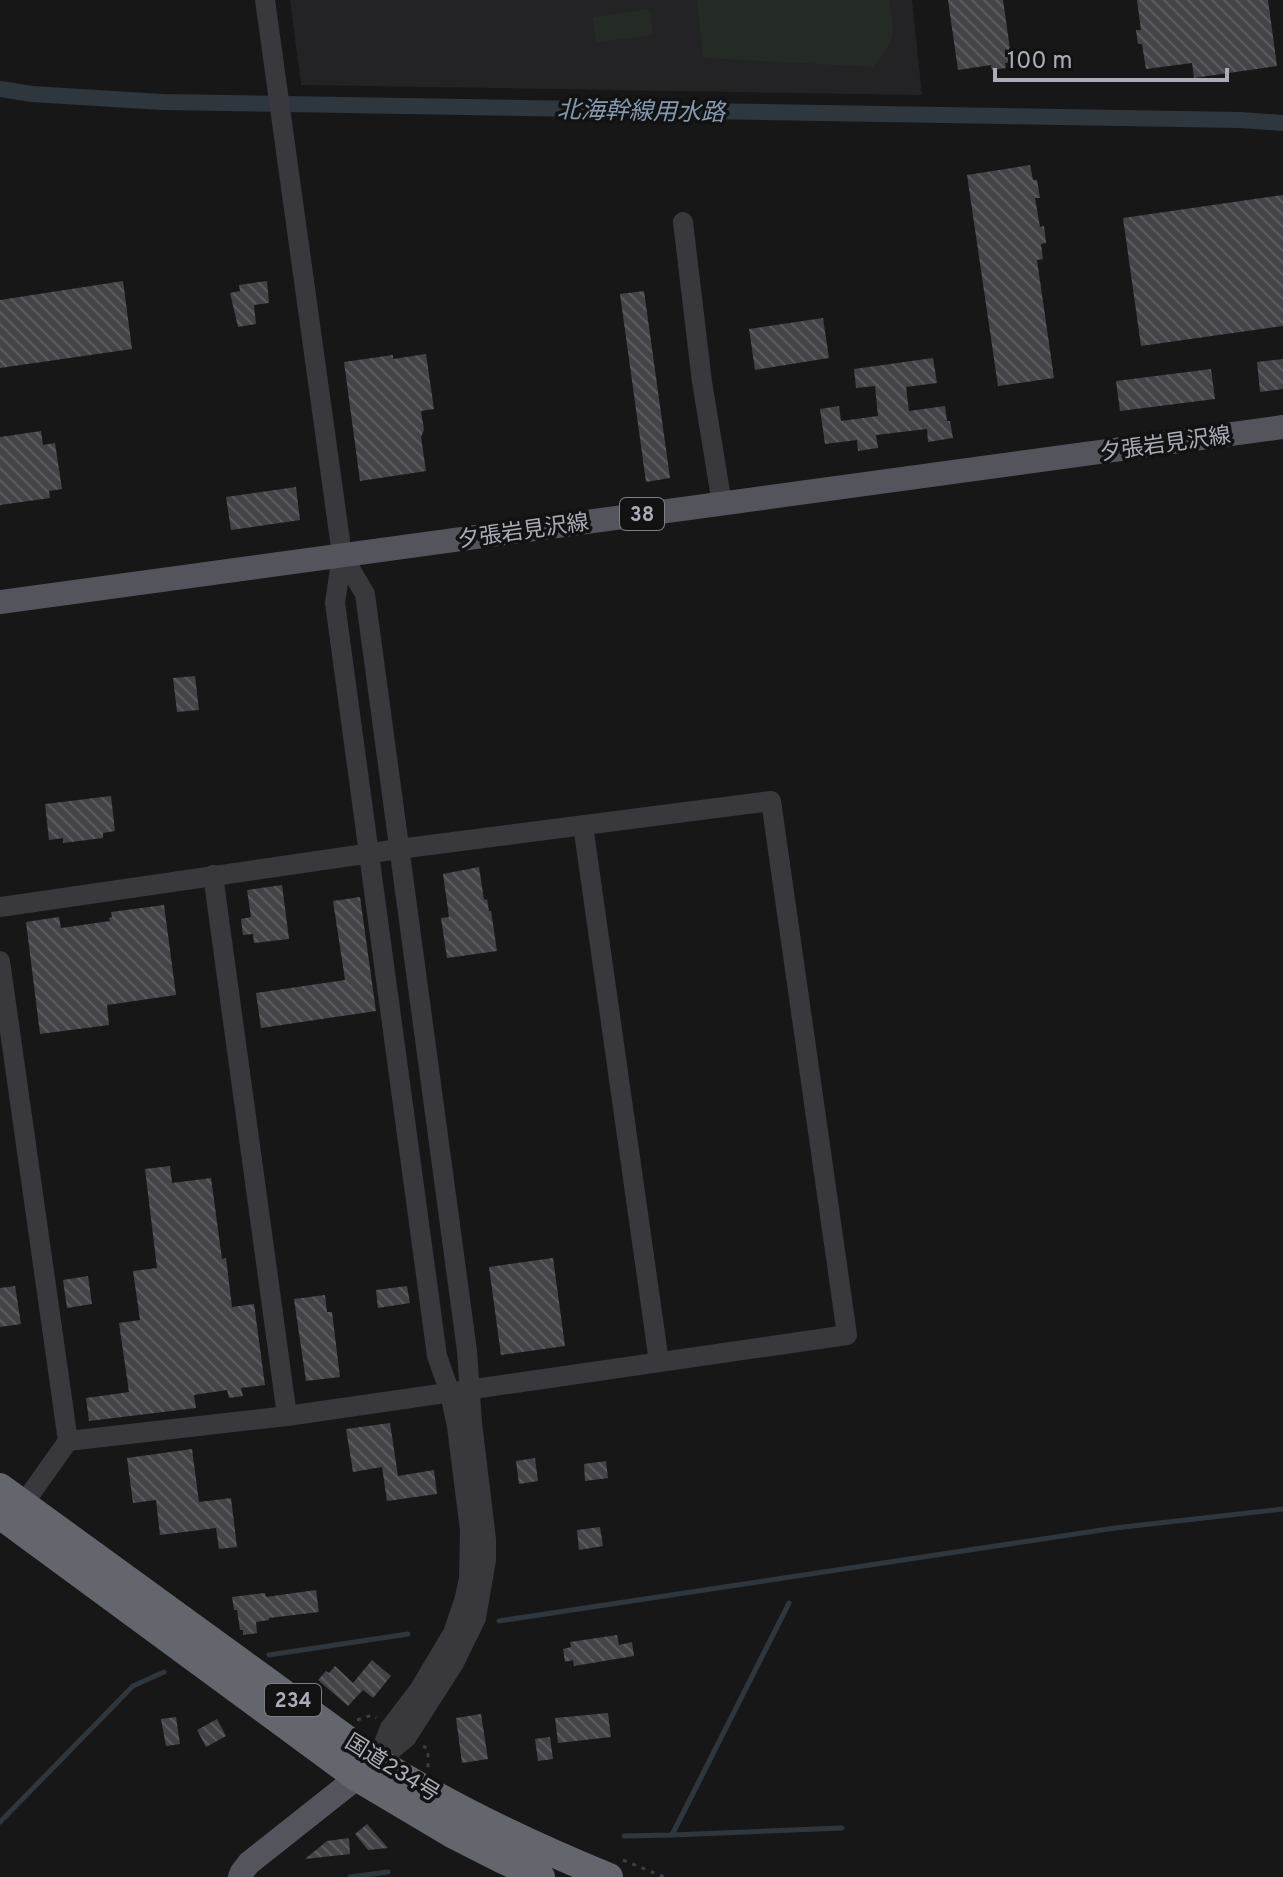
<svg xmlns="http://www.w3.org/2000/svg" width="1283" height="1877" viewBox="0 0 1283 1877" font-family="Overpass,'Noto Sans JP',sans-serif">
  <defs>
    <pattern id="building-back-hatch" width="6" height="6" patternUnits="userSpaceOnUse" patternTransform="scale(2)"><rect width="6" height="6" fill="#444448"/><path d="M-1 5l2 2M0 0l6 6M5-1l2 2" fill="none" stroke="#5c5c60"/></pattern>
  </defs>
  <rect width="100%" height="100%" fill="#171718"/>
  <path fill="#232325" d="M290,0H912L922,95L301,85Z"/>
  <path fill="#232b24" d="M697,0H889C895,33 896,41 873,67L703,58Z
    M650,9L653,35L596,42L593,17Z"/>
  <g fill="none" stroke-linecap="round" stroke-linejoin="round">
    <path stroke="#2f373e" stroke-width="5" d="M789,1603L672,1835L842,1828
      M499,1621L1115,1528L1283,1509
      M269,1655L408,1634
      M0,1822L133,1686L164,1672
      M624,1836L671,1835
      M350,1877L388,1872"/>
    <path stroke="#2f373e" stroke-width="16" d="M0,89L32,94L162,102L1240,120L1283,123"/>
  </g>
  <path fill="url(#building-back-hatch)" d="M948,0H1003L1012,63H1005L1006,68L992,70L991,65L958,70Z
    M1137,0H1268L1277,66L1194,78L1192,63L1146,69L1142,44H1138L1136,30H1141Z
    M1030,165L1033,180H1037L1040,198H1035L1040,227L1044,226L1046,243L1041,244L1043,259L1037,260L1054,378L998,386L967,175Z
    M1283,195V326L1141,346L1123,218Z
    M123,281L132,349L0,368V300Z
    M267,281L269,303L254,305L256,324L238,327L230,293L240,291L239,285Z
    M644,291L670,478L646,482L620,294Z
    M823,318L829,358L755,370L749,329Z
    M426,354L434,409L421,411L424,430L421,437L426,471L360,481L344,362L393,355V359Z
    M933,358L937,383L906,387L909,411L945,406L947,421H950L953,438L928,442L927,429L876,435L878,448L858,451L857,440L825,444L820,409L839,406L841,421L878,416L875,386L856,388L854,369Z
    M1283,359V389L1260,392L1257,362Z
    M1211,369L1215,399L1120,411L1116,381Z
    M41,431L43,445L55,443L62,489L49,491L50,498L0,505V437Z
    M296,487L300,520L231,530L226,497Z
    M195,676L199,710L177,712L173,678Z
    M111,796L115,831L103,833V838L63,843V838L49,840L45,804Z
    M479,867L484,900L487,899L489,911H491L497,951L447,958L441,918L449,917L443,874Z
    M282,885L289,939L254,943L253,934L243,935L241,919L251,917L247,890Z
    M360,897L376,1011L261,1028L256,993L345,980L333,901Z
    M164,905L176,995L107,1005L109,1025L40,1034L26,922L59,917L61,928L110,921L109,918L112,917L111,912Z
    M170,1166L172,1183L211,1178L222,1259L226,1258L232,1307L254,1304L265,1385L241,1388L243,1396L229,1398L227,1390L194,1395L196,1408L89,1421L86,1398L129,1392L119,1323L140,1320L133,1271L157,1268L145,1169Z
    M553,1258L565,1346L501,1355L489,1267Z
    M88,1276L92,1304L67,1308L63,1280Z
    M15,1286L21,1324L0,1327V1288Z
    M407,1286L410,1303L378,1308L376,1290Z
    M325,1295L327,1312H332L340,1377L306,1381L294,1299Z
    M390,1423L398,1476L434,1470L437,1494L387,1501L382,1467L353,1472L346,1429Z
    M192,1449L199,1502L231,1498L237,1547L219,1549L216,1528L160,1535L156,1500L133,1503L127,1458Z
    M535,1458L538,1481L519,1484L516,1461Z
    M606,1461L608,1478L585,1481L584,1464Z
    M600,1527L603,1546L579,1550L577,1530Z
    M316,1590L319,1612L269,1618V1620L256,1622L257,1633L243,1635V1630H240L237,1610H234L232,1597L265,1593L266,1597Z
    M617,1635L619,1645L632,1642L634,1656L574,1666L573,1660L565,1662L563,1649L571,1647L570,1642Z
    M372,1660L391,1676L373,1698L363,1690L348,1706L318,1680L326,1671L329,1673L335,1666L353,1683Z
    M608,1713L611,1737L558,1743L555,1718Z
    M481,1714L488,1759L462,1763L456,1718Z
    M176,1717L180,1744L166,1746L161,1719Z
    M217,1719L226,1736L206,1747L197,1730Z
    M550,1737L553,1759L538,1761L535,1739Z
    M367,1824L388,1848L368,1850L355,1834Z
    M349,1838L350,1854L305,1859L327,1841Z"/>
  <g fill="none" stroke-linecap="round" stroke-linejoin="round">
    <path stroke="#3e3f44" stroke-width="3" stroke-dasharray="4 6" stroke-linecap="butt" d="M357,1720L372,1715L376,1718
      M423,1746L428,1749V1768
      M623,1860L664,1877"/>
    <path stroke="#38383d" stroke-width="20" d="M265,0L342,555L335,603L437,1356L450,1393L457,1427L470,1530L469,1579L464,1601L453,1633L419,1690L390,1728L377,1761
      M683,222L702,382L722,504
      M342,555L365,594L467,1351L472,1423L486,1539V1560L476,1618L454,1663L406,1738L380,1759
      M583,825L659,1362
      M213,875L287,1416
      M0,907L399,849L771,801L847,1335L287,1416L68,1441
      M0,961L68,1441L17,1513"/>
    <path stroke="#54555c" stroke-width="24" d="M0,602L1283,427
      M240,1877L242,1872L249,1863L369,1768"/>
    <path stroke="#64666e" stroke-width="28" d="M0,1487L377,1761C451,1807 528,1844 609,1877
      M0,1515L356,1777L452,1834L503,1860L541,1877"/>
  </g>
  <g text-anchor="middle" stroke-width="7" stroke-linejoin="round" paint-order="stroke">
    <g fill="#121213" stroke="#7c7e86" stroke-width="2">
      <rect x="620" y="498" width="44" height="32" rx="6"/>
      <rect x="265" y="1684" width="56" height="32" rx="6"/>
    </g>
    <g font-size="20" font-weight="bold" fill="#aaadb8">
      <text x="642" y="521">38</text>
      <text x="293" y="1707">234</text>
    </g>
    <g font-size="22" fill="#aaadb8" stroke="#121213">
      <text transform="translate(1165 443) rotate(-8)" y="8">夕張岩見沢線</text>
      <text transform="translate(523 530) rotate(-8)" y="8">夕張岩見沢線</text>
      <text transform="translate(393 1767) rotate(32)" y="8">国道234号</text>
    </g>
    <g font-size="24" font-style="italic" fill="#8399b0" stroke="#121213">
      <text transform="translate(641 111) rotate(1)" y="8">北海幹線用水路</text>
    </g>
  </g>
  <path d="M995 68v12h232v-12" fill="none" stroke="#aaadb8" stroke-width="4"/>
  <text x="1007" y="68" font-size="24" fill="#aaadb8" stroke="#121213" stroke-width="6" paint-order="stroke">100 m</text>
</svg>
